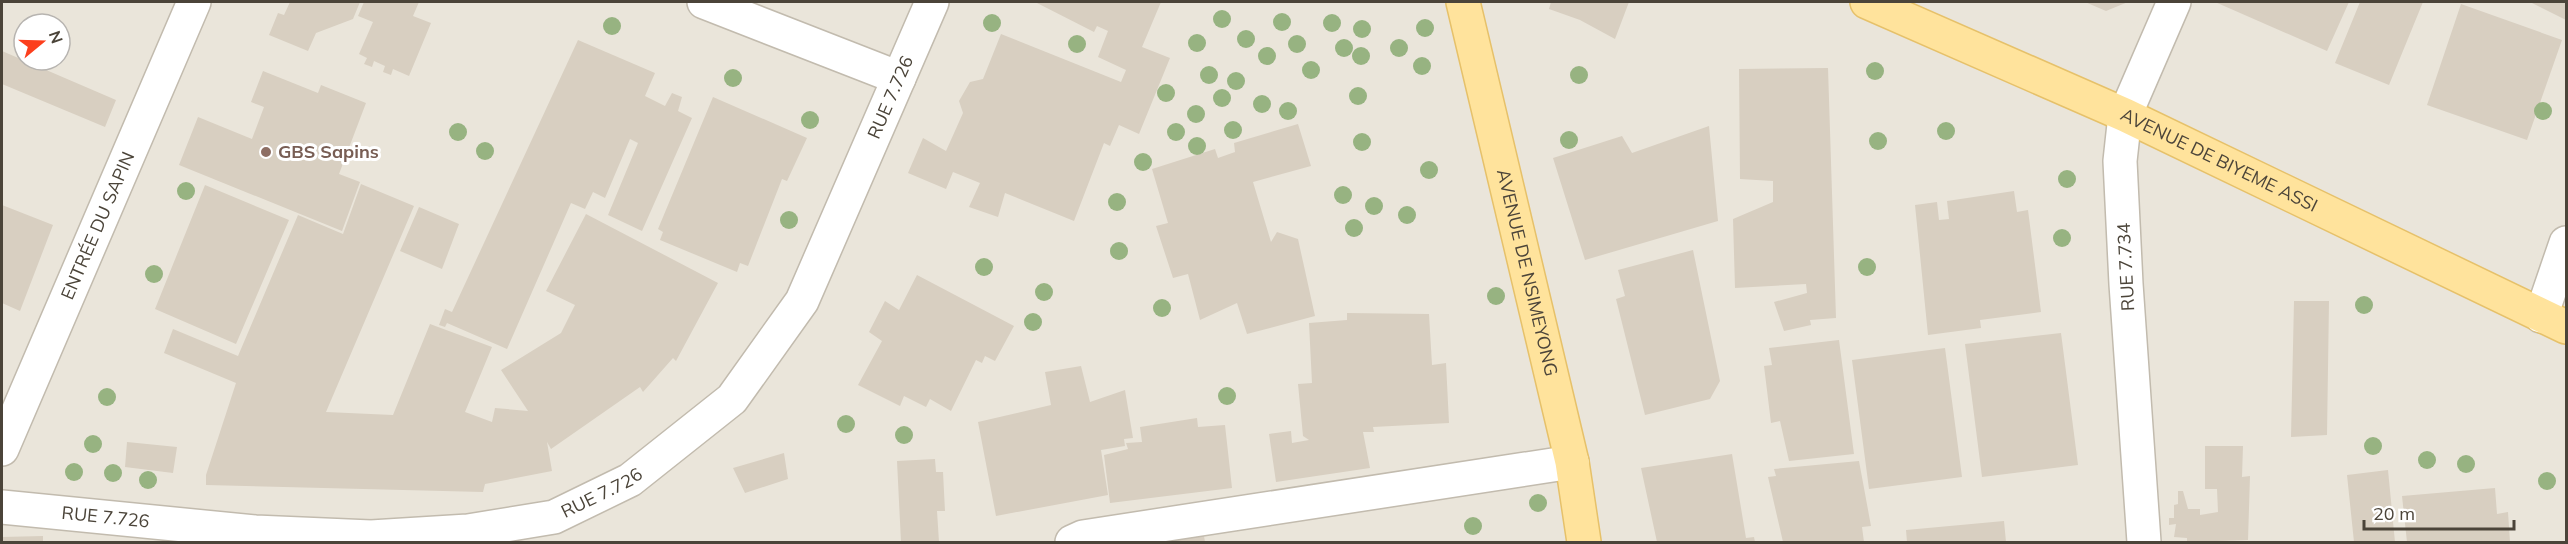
<svg xmlns="http://www.w3.org/2000/svg" width="2568" height="544" viewBox="0 0 2568 544" font-family="Mulish,sans-serif">
  <rect width="100%" height="100%" fill="#f6f3ec"/>
  <path fill="#eae5da" fill-rule="evenodd" d="M2,2H2566V542H2ZM24,24H60V60H24Z"/>
  <path fill="#d8cfc1" d="M290,2H360L353,19L316,33L308,51L269,35L278,13L284,15Z
    M364,2H419L413,16L431,23L409,76L393,69L391,75L383,72L385,66L374,61L372,67L364,64L367,58L359,54L373,22L358,16Z
    M1038,2H1161L1142,47L1170,58L1139,134L1119,125L1110,146L1104,143L1074,221L1005,193L998,217L969,207L980,183L953,172L946,189L908,173L923,138L946,151L963,113L959,101L970,82L983,79L1001,34L1121,82L1126,70L1098,57L1108,31L1097,26L1094,32L1037,3Z
    M1551,2H1629L1615,39L1580,20L1549,9Z
    M2085,2H2128L2106,11Z
    M2215,2H2349L2327,51Z
    M2360,2H2423L2389,85L2335,63Z
    M2530,2H2566V20Z
    M2461,4L2562,40L2527,140L2427,105Z
    M578,40L655,73L645,96L665,106L672,93L682,97L678,111L692,118L642,231L608,215L638,143L630,139L605,198L593,192L585,209L571,203L507,349L447,323L445,327L439,325L445,309L452,312Z
    M2,51L116,100L105,127L2,84Z
    M1828,68L1836,318L1810,320L1811,325L1784,331L1774,302L1807,293L1806,284L1735,288L1733,219L1773,202V181L1740,179L1739,69Z
    M263,71L318,93L321,85L366,103L339,174L360,182L342,231L179,165L198,117L252,139L264,107L251,102Z
    M713,97L807,138L787,181L782,179L748,266L740,263L737,272L660,240L663,232L658,229Z
    M1298,124L1311,166L1253,182L1271,242L1277,232L1298,239L1315,316L1247,334L1237,303L1200,320L1188,274L1173,278L1156,226L1168,223L1152,169L1215,149L1218,158L1235,152L1234,143Z
    M1709,126L1718,221L1585,260L1553,158L1622,136L1632,153Z
    M361,184L414,206L326,412L393,415L430,324L492,347L465,412L492,422L495,408L528,411L501,370L561,333L575,305L546,291L586,214L718,283L676,361L673,358L643,392L640,387L551,449L547,442L552,471L485,484L483,492L206,485V475L236,383L164,353L173,329L238,356L298,215L343,234Z
    M205,185L289,220L236,344L155,309Z
    M2014,191L2017,212L2028,210L2041,312L1980,320L1981,328L1928,335L1915,205L1937,202L1939,220L1949,219L1947,201Z
    M2,205L53,225L20,311L2,303Z
    M419,207L459,224L442,269L400,251Z
    M1693,250L1720,381L1710,399L1645,415L1616,299L1625,296L1618,270Z
    M917,275L1014,326L995,361L985,356L982,363L976,360L951,411L930,399L926,407L904,396L900,406L858,385L882,341L869,332L885,301L899,310Z
    M2294,301H2329L2327,435L2291,437Z
    M1347,313L1429,314L1432,365L1446,363L1449,423L1373,427L1374,432H1363L1370,468L1276,482L1269,434L1291,431L1292,443L1309,440L1303,436L1298,384L1312,383L1309,323L1347,320Z
    M2061,333L2078,465L1982,477L1965,344Z
    M1839,340L1854,454L1789,461L1780,421L1771,423L1764,366L1772,365L1769,348Z
    M1945,348L1962,477L1869,489L1852,360Z
    M1081,366L1090,402L1125,390L1133,438L1124,439L1125,446L1101,450L1108,495L996,516L978,422L1051,405L1045,372Z
    M1197,418L1198,427L1225,425L1232,488L1110,503L1104,455L1128,449L1126,443L1142,442L1140,427Z
    M127,442L177,447L173,473L125,467Z
    M2205,446H2243L2242,477L2250,476L2248,540L2187,542V538L2174,537L2176,524L2169,525V518H2174V505L2178,504V491H2183L2188,509H2200V515L2218,512L2217,489H2205Z
    M784,453L788,479L745,493L733,468Z
    M1732,454L1746,538L1754,537L1755,542H1657L1641,468Z
    M935,459L936,472H943L945,511H937L939,542H901L897,461Z
    M1859,461L1871,526L1862,527L1864,542H1783L1768,477L1776,476L1774,469Z
    M2388,470L2395,542H2354L2347,475Z
    M2495,488L2497,514L2508,512L2510,542H2407L2402,496Z
    M2004,521L2006,542H1907L1906,530Z
    M1203,530L1205,542H1169L1168,534Z
    M43,536V542H2V537Z"/>
  <g fill="none" stroke-linecap="round" stroke-linejoin="round">
    <g stroke="#c2bbae" stroke-width="36">
      <g id="minor">
        <path d="M704,2L899,78"/>
        <path d="M2541,316L2566,243"/>
        <path id="s1" d="M2,449L194,2"/>
        <path id="s2" d="M2,507L255,532L371,537L468,531L554,517L630,480L732,399L802,301L932,2"/>
        <path d="M1072,542L1083,537L1572,462"/>
        <path d="M2144,542L2126,284L2120,161L2125,115L2174,2"/>
      </g>
    </g>
    <g stroke="#e6c16a" stroke-width="36">
      <g id="major">
        <path id="s3" d="M1463,2L1572,462L1584,542"/>
        <path id="s4" d="M1867,2L2125,115L2566,327"/>
      </g>
    </g>
    <use href="#minor" stroke="#fff" stroke-width="33"/>
    <use href="#major" stroke="#ffe39c" stroke-width="33"/>
  </g>
  <g fill="#97b381">
    <circle cx="1222" cy="19" r="9"/>
    <circle cx="1282" cy="22" r="9"/>
    <circle cx="992" cy="23" r="9"/>
    <circle cx="1332" cy="23" r="9"/>
    <circle cx="612" cy="26" r="9"/>
    <circle cx="1425" cy="28" r="9"/>
    <circle cx="1362" cy="29" r="9"/>
    <circle cx="1246" cy="39" r="9"/>
    <circle cx="1197" cy="43" r="9"/>
    <circle cx="1077" cy="44" r="9"/>
    <circle cx="1297" cy="44" r="9"/>
    <circle cx="1344" cy="48" r="9"/>
    <circle cx="1399" cy="48" r="9"/>
    <circle cx="1267" cy="56" r="9"/>
    <circle cx="1361" cy="56" r="9"/>
    <circle cx="1422" cy="66" r="9"/>
    <circle cx="1311" cy="70" r="9"/>
    <circle cx="1875" cy="71" r="9"/>
    <circle cx="1209" cy="75" r="9"/>
    <circle cx="1579" cy="75" r="9"/>
    <circle cx="733" cy="78" r="9"/>
    <circle cx="1236" cy="81" r="9"/>
    <circle cx="1166" cy="93" r="9"/>
    <circle cx="1358" cy="96" r="9"/>
    <circle cx="1222" cy="98" r="9"/>
    <circle cx="1262" cy="104" r="9"/>
    <circle cx="1288" cy="111" r="9"/>
    <circle cx="2543" cy="111" r="9"/>
    <circle cx="1196" cy="114" r="9"/>
    <circle cx="810" cy="120" r="9"/>
    <circle cx="1233" cy="130" r="9"/>
    <circle cx="1946" cy="131" r="9"/>
    <circle cx="458" cy="132" r="9"/>
    <circle cx="1176" cy="132" r="9"/>
    <circle cx="1569" cy="140" r="9"/>
    <circle cx="1878" cy="141" r="9"/>
    <circle cx="1362" cy="142" r="9"/>
    <circle cx="1197" cy="146" r="9"/>
    <circle cx="485" cy="151" r="9"/>
    <circle cx="1143" cy="162" r="9"/>
    <circle cx="1429" cy="170" r="9"/>
    <circle cx="2067" cy="179" r="9"/>
    <circle cx="186" cy="191" r="9"/>
    <circle cx="1343" cy="195" r="9"/>
    <circle cx="1117" cy="202" r="9"/>
    <circle cx="1374" cy="206" r="9"/>
    <circle cx="1407" cy="215" r="9"/>
    <circle cx="789" cy="220" r="9"/>
    <circle cx="1354" cy="228" r="9"/>
    <circle cx="2062" cy="238" r="9"/>
    <circle cx="1119" cy="251" r="9"/>
    <circle cx="984" cy="267" r="9"/>
    <circle cx="1867" cy="267" r="9"/>
    <circle cx="154" cy="274" r="9"/>
    <circle cx="1044" cy="292" r="9"/>
    <circle cx="1496" cy="296" r="9"/>
    <circle cx="2364" cy="305" r="9"/>
    <circle cx="1162" cy="308" r="9"/>
    <circle cx="1033" cy="322" r="9"/>
    <circle cx="1227" cy="396" r="9"/>
    <circle cx="107" cy="397" r="9"/>
    <circle cx="846" cy="424" r="9"/>
    <circle cx="904" cy="435" r="9"/>
    <circle cx="93" cy="444" r="9"/>
    <circle cx="2373" cy="446" r="9"/>
    <circle cx="2427" cy="460" r="9"/>
    <circle cx="2466" cy="464" r="9"/>
    <circle cx="74" cy="472" r="9"/>
    <circle cx="113" cy="473" r="9"/>
    <circle cx="148" cy="480" r="9"/>
    <circle cx="2547" cy="481" r="9"/>
    <circle cx="1538" cy="503" r="9"/>
    <circle cx="1473" cy="526" r="9"/>
  </g>
  <circle fill="#8d6e63" stroke="#fff" stroke-width="2" cx="266" cy="152" r="6"/>
  <g text-anchor="middle" stroke-width="6" stroke-linejoin="round" paint-order="stroke">
    <g font-size="18" fill="#4b4439" stroke="#fff">
      <text dy="6" stroke="none"><textPath href="#s2" startOffset="1112">RUE 7.726</textPath></text>
      <text dy="6" stroke="none"><textPath href="#s4" startOffset="386">AVENUE DE BIYEME ASSI</textPath></text>
      <text dy="6" stroke="none"><textPath href="#s1" startOffset="243">ENTRÉE DU SAPIN</textPath></text>
      <text transform="translate(2126 267) rotate(-93)" y="6">RUE 7.734</text>
      <text dy="6" stroke="none"><textPath href="#s3" startOffset="278">AVENUE DE NSIMEYONG</textPath></text>
      <text dy="6" stroke="none"><textPath href="#s2" startOffset="608">RUE 7.726</textPath></text>
      <text dy="6" stroke="none"><textPath href="#s2" startOffset="104">RUE 7.726</textPath></text>
    </g>
    <g font-size="18" font-weight="bold" fill="#785e54" stroke="#fff" text-anchor="start">
      <text x="278" y="158">GBS Sapins</text>
    </g>
  </g>
  <rect width="2568" height="544" fill="none" stroke="#4b4439" stroke-width="6"/>
  <g transform="translate(42 42) rotate(71)"><circle r="28" fill="#ffffff" stroke="#b7b4b0" stroke-width="1.5"/>
  <path d="M0-4.5L10 22L0 15L-10 22Z" fill="#fc3f1d"/>
  <text y="-9" font-size="16" font-weight="bold" text-anchor="middle" fill="#4b4439">N</text>
  </g>
  <path d="M2364 520v9h150v-9" fill="none" stroke="#4b4439" stroke-width="3"/>
  <text x="2373" y="520" font-size="18" fill="#4b4439" stroke="#ffffff" stroke-width="4.5" paint-order="stroke">20 m</text>
</svg>
